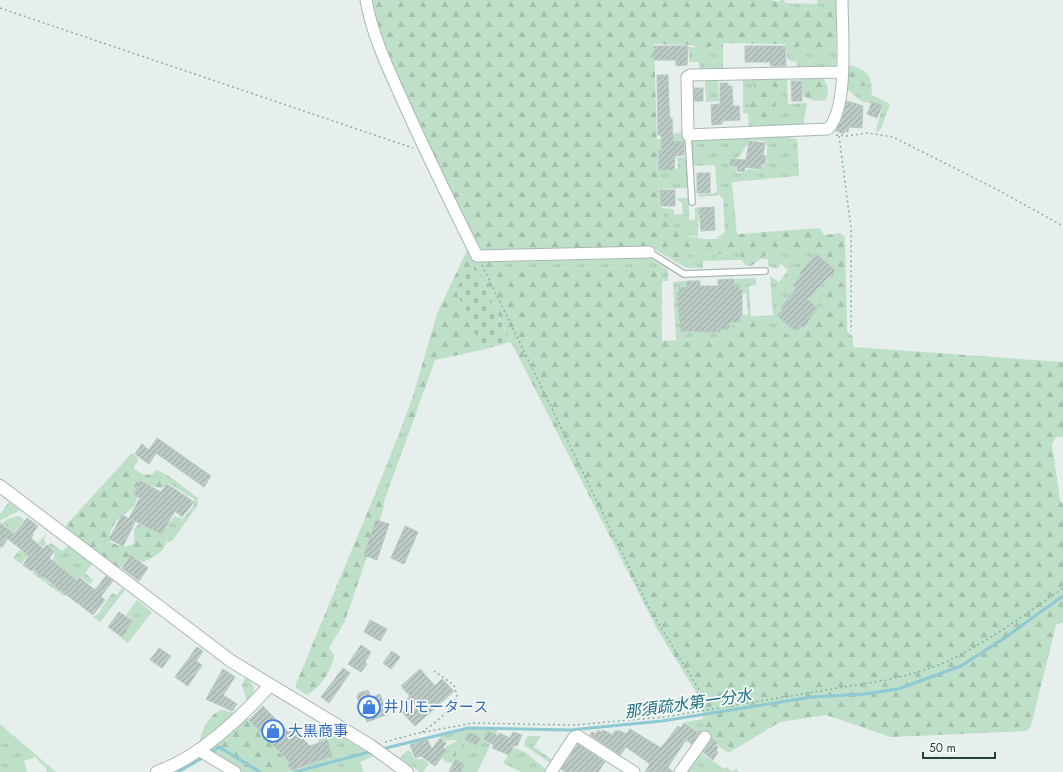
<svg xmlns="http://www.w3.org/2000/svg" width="1063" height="772" viewBox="0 0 1063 772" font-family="Jost,'Noto Sans JP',sans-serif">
  <defs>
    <pattern id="grass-tufts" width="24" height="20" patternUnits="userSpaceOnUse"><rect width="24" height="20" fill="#bfe0c8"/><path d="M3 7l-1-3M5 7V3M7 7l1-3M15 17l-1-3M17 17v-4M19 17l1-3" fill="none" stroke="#a4c1ad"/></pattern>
    <pattern id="forest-firs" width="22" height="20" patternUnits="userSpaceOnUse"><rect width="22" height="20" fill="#bfe0c8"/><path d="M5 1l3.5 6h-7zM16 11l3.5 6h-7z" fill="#a4c1ad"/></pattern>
    <pattern id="cemetery-stones" width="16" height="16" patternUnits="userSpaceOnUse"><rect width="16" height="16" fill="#bfe0c8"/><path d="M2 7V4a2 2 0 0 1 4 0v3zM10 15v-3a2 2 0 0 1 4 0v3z" fill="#a4c1ad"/></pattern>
    <pattern id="building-hatch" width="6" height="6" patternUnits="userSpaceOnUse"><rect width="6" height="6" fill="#bbcac4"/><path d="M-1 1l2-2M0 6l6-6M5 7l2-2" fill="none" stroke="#98a6a0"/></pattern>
  </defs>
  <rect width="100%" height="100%" fill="#e6efeb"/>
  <path fill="url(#grass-tufts)" fill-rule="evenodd" d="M782,0H784L785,3L817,4V0H837V11L793,9L777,2Z
    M723,43V71H700L699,62H689V47L710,48L714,44Z
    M798,46L805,50L836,49V68L797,69C797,61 796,54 796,47Z
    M787,77L788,104L807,103L803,127L749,129L748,114L743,113V78Z
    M718,79L719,101L706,102L705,80Z
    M871,82L872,95L890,104L881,129L877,132L876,130L882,108L880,105L863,102L850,92L858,87L868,85Z
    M684,132V140L677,141V153L669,150L659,151V170L675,169L678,168L677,157H686L688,188L660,189V206L662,208L673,209L675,215L683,214L682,203L677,200V198H689V220H695V208L699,207L698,237L678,232L665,220L659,207L657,139H670L673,134Z
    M790,136V138L797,139L799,176L732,182L737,235L728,238H716L725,232L723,199L719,195L700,197L698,194H713L717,191L715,165L693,166L692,143L693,140ZM751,140L764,141L767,145V162L759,170L747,169L744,173H736V159C745,153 743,146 751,140Z
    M813,250L822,251L836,266V272L819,312L799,336L676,340L673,282L687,281L688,288H679L681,331L720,332V329H729V322H740V315H748L746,293H742V290H739V285H734L733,279L756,278V285L749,286L751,317L773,315L770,276L779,282L788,270L781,264L777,269L768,266V259H759L766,256L769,251Z
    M730,251H741V260L703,261V268H687L676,262C685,259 688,252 698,252C707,259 719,253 730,251Z
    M648,256L668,270V281H661C662,272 653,270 645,268L498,269L492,261Z
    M402,426L411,427L383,504V498L380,494H375Z
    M169,476L198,498L197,506L173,540L167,543V538L155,528L165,522L171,521L175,516L183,519L194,505V499L168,483Z
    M9,502L20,510L0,521V514Z
    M19,516L24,520L1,549L0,547L8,528L2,523L7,519Z
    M48,532L44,538L46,544L43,547L39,544L21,564L13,558L19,550L28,554Z
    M51,543L62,551L68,546L92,564L85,573L93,580L90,584L81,577L64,596L32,573L53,561L55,552L48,545ZM55,564H58L69,576L57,588L44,579V577Z
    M122,588L125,590L100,622L93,617L98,614L112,593L117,595Z
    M137,600L152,612L128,643L121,638L134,621L126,615Z
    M245,677C257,684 256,694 247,702L242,685Z
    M703,719L705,733L694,744L699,736L698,733L685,722Z
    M0,724L56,772H47L46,768L35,757L24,761L27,772H0Z
    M468,729L498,730L477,772H460L464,764L455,760L448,772L464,739L446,741L440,737L441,735Z
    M332,731L374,756L360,762L364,772H304L298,767L332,756L327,740L318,743V738Z
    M528,736H541L534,747L554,761L553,765L525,746L524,743Z
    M513,748L525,752L548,771V772H521L503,763Z
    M408,750L411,752L414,759H423L429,764L423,772H420L400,758Z
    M699,751L724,769L726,767L733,772L737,768L738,772H684Z"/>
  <path fill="url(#forest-firs)" fill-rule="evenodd" d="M361,0H772L793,9L837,11L836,49L808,51L798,46L796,51L798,58L795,62L788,60L785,44L723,43L714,44C707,51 701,51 693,45L654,44L659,207C674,239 707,245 739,234L820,228L824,235L840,233L845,237L847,331L853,337V347L1063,362V437H1056L1052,444L1060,500L1063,505V622L1056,625L1031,726L1027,731L891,737L826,715L780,722L730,752H727C704,735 701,734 704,705L656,627L511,342L478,272C466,276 459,283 458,296L482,350L435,360L411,427L402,426L413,396L437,314L467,250L417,142ZM653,248L676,262C685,259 688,252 698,252C707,259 729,251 741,251V260L745,265L751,266L765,256L770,251H822L836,266V272L819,312L799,336L787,335L777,329L764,328L763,326L765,322L764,318C749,312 730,324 723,338L662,341V279L655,270L645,268L498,269L492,261L493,252Z
    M846,64C858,68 868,69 871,82L868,85L858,87L850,92L846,89Z
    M819,75C828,82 830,90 826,100L815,101L804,97L802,93L801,77Z
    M787,77V86C785,90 781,93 779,96C772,107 771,124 755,124L751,119L749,102L754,90L753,79Z
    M132,453L137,457L138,461L135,464L134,469L143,474L151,475L157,470L169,476L170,481L166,486L161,488L143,485L138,489C137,511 131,507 118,519C114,523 111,531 109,536L110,542C120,546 125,549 134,543V529L139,524L155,528L167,538C167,550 153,559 142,562L134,556L129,557L121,567L117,568L67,529L66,525Z
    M375,494H380L383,498L384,507L345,621L329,648L334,655C332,670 321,687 307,695L296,688V684Z
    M221,710L245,715L285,759L304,772H243L206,750L200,743C200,732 210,714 221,710Z
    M461,738L464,739L452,763L445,762L443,758L446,747Z"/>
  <path fill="url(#cemetery-stones)" d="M475,266L511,342L482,350L456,291L466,271Z"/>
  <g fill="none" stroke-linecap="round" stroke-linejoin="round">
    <path stroke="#8ec9d4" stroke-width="3" d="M382,749L468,728L570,730L662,721L812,697L864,694L898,689L961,666L1003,639L1063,596
      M209,754L219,747L260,772
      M178,772L204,757
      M295,772L373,751"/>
  </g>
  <path fill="url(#building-hatch)" stroke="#b8c9c2" d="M654,46H688L687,65L676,66V60H654Z
    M745,46H785L786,66H771L770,62H745Z
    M657,75H668L669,106L670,118H672L673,142L684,141V155L675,156L674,170H659V150H662L661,135H658Z
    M791,81H801L802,101H792Z
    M720,83H728V86H732L733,106H739L740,120L722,121V124L712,125L711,105L720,104Z
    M694,88H703V101H694Z
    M847,101L863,106L862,128L849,127L848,132L844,131V134L836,131L841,121Z
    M872,102L882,106L877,118L867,114Z
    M749,141L765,143L763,156H766L765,164H762L761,169L745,167L744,172L737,171V166L730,165V159L746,160Z
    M697,173H710V193H697Z
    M660,190H675V206H661Z
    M714,207L715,230L701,231L699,208Z
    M816,254L835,270L807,299L817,308L804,327L802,326L797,331L790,327L777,315L783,309L781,307L797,288L793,285L802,275L800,273Z
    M733,279L734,285H739V290H742V315H740V322H729V329H720V332L681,331L678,304L677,293H679V288L687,287V281H700V286H718V280Z
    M157,438L211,476L204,487L156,453L149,464L135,454L142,444L149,450Z
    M140,481L161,492L167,484L194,502L182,517L175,511L161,534L129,518L140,498L134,494Z
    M122,515L135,522L123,546L109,539Z
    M27,518L38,526L32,534L33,535L31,538L43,549L47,545L54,552L49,558L77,581L80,578L95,590L106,576L113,581L101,596L105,600L93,615L33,569L32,571L23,565L29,556L7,538L0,547V523L14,534Z
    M376,520L389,524L377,560L364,555Z
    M405,526L418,532L404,564L391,558Z
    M131,555L148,568L139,581L122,568Z
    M119,612L133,621L122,637L108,627Z
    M370,620L387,629L380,641L364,632Z
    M361,645L371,652L365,662L367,664L361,672L348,664Z
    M197,647L203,651L196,661L202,665L188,686L175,677Z
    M159,648L171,656L162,668L150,660Z
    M392,651L400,657L391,669L383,663Z
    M343,668L350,673L329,703L321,697Z
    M223,669L235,677L223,695L237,704L232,711L206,699Z
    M420,669L435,686L442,679L454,691L415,726L398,708L410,696L401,686Z
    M368,690L371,698L380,694L388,714L367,722L357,697L359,693Z
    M263,706L288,732L292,728L310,746L327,740L332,756L291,770L289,762L249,720Z
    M684,723L698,733L700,730L701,731L692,744L686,740L668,767L673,772H645L650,764L626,747L620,755L590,735L592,732L596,734L598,730L601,732L603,730L613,735L615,731H621L626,734L630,729L661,748L678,726L681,728Z
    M487,731L498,736L499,733L510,738L513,732L522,735L517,746L514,745L509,755L492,748L494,745L484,739Z
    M469,732L480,738L476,745L465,739Z
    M440,738L446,743L443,748L447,750L435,766L421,756L415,758L410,745L427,739L432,749Z
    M712,739L717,743L715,745L718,747L716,750L718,752L713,760L703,752Z
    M578,744L605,762L598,772H566L561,769Z
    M455,760L464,764L460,772H449Z"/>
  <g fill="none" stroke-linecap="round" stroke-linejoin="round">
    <g stroke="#a8b8b2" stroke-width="8">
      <path id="service" d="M688,135L692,202
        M649,252L684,274L765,271"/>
    </g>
    <g stroke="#a8b8b2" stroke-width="13">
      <path id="minor" d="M366,0C372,34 387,66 401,97C425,151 451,204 477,256L649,252
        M842,0C842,30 849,108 828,129L688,135L687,77L690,75L842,72
        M200,751L235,772
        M551,772L574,737L578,736L634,772
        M680,772L705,737"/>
    </g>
    <g stroke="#a8b8b2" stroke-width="14">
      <path id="tertiary" d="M0,486L231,661L371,746L407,772
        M157,772C198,758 241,718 270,685"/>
    </g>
    <path stroke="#86b3a5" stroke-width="1.5" stroke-dasharray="2 3" stroke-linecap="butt" d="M0,8L413,148
      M836,135L847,136L867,133L893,137L996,189L1063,226
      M839,136L851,228V331
      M482,265L649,608L711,709
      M422,732C436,722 450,712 457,696L454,685L434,671
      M385,742L414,734L473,723L574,725L665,717L886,680C908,675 928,670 948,661C989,641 1026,614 1063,588"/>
    <use href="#service" stroke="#fff" stroke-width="5.5"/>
    <use href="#minor" stroke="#fff" stroke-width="11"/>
    <use href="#tertiary" stroke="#fff" stroke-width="12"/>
  </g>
  <defs>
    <g id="shop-ring" transform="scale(1.15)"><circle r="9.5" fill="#f7fbf9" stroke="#3f7fe0" stroke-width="1.5"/><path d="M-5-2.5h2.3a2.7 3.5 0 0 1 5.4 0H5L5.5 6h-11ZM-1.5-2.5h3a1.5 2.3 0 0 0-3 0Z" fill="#3f7fe0"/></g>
  </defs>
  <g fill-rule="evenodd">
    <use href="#shop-ring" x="369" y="707"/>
    <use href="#shop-ring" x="273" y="731"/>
  </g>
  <g text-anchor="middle" stroke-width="3.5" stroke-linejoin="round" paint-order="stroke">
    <g font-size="15" fill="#366cbe" stroke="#f7fbf9" text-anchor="start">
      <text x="384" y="712">井川モータース</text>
      <text x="288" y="736">大黒商事</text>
    </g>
    <g font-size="16" font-style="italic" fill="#1c6f80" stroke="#f7fbf9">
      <text transform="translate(688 703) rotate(-8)" y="6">那須疏水第一分水</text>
    </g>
  </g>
  <path d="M923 752v6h72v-6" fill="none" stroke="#24423a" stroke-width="2"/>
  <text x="929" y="752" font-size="12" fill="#24423a" stroke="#f7fbf9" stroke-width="3" paint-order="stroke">50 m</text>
</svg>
